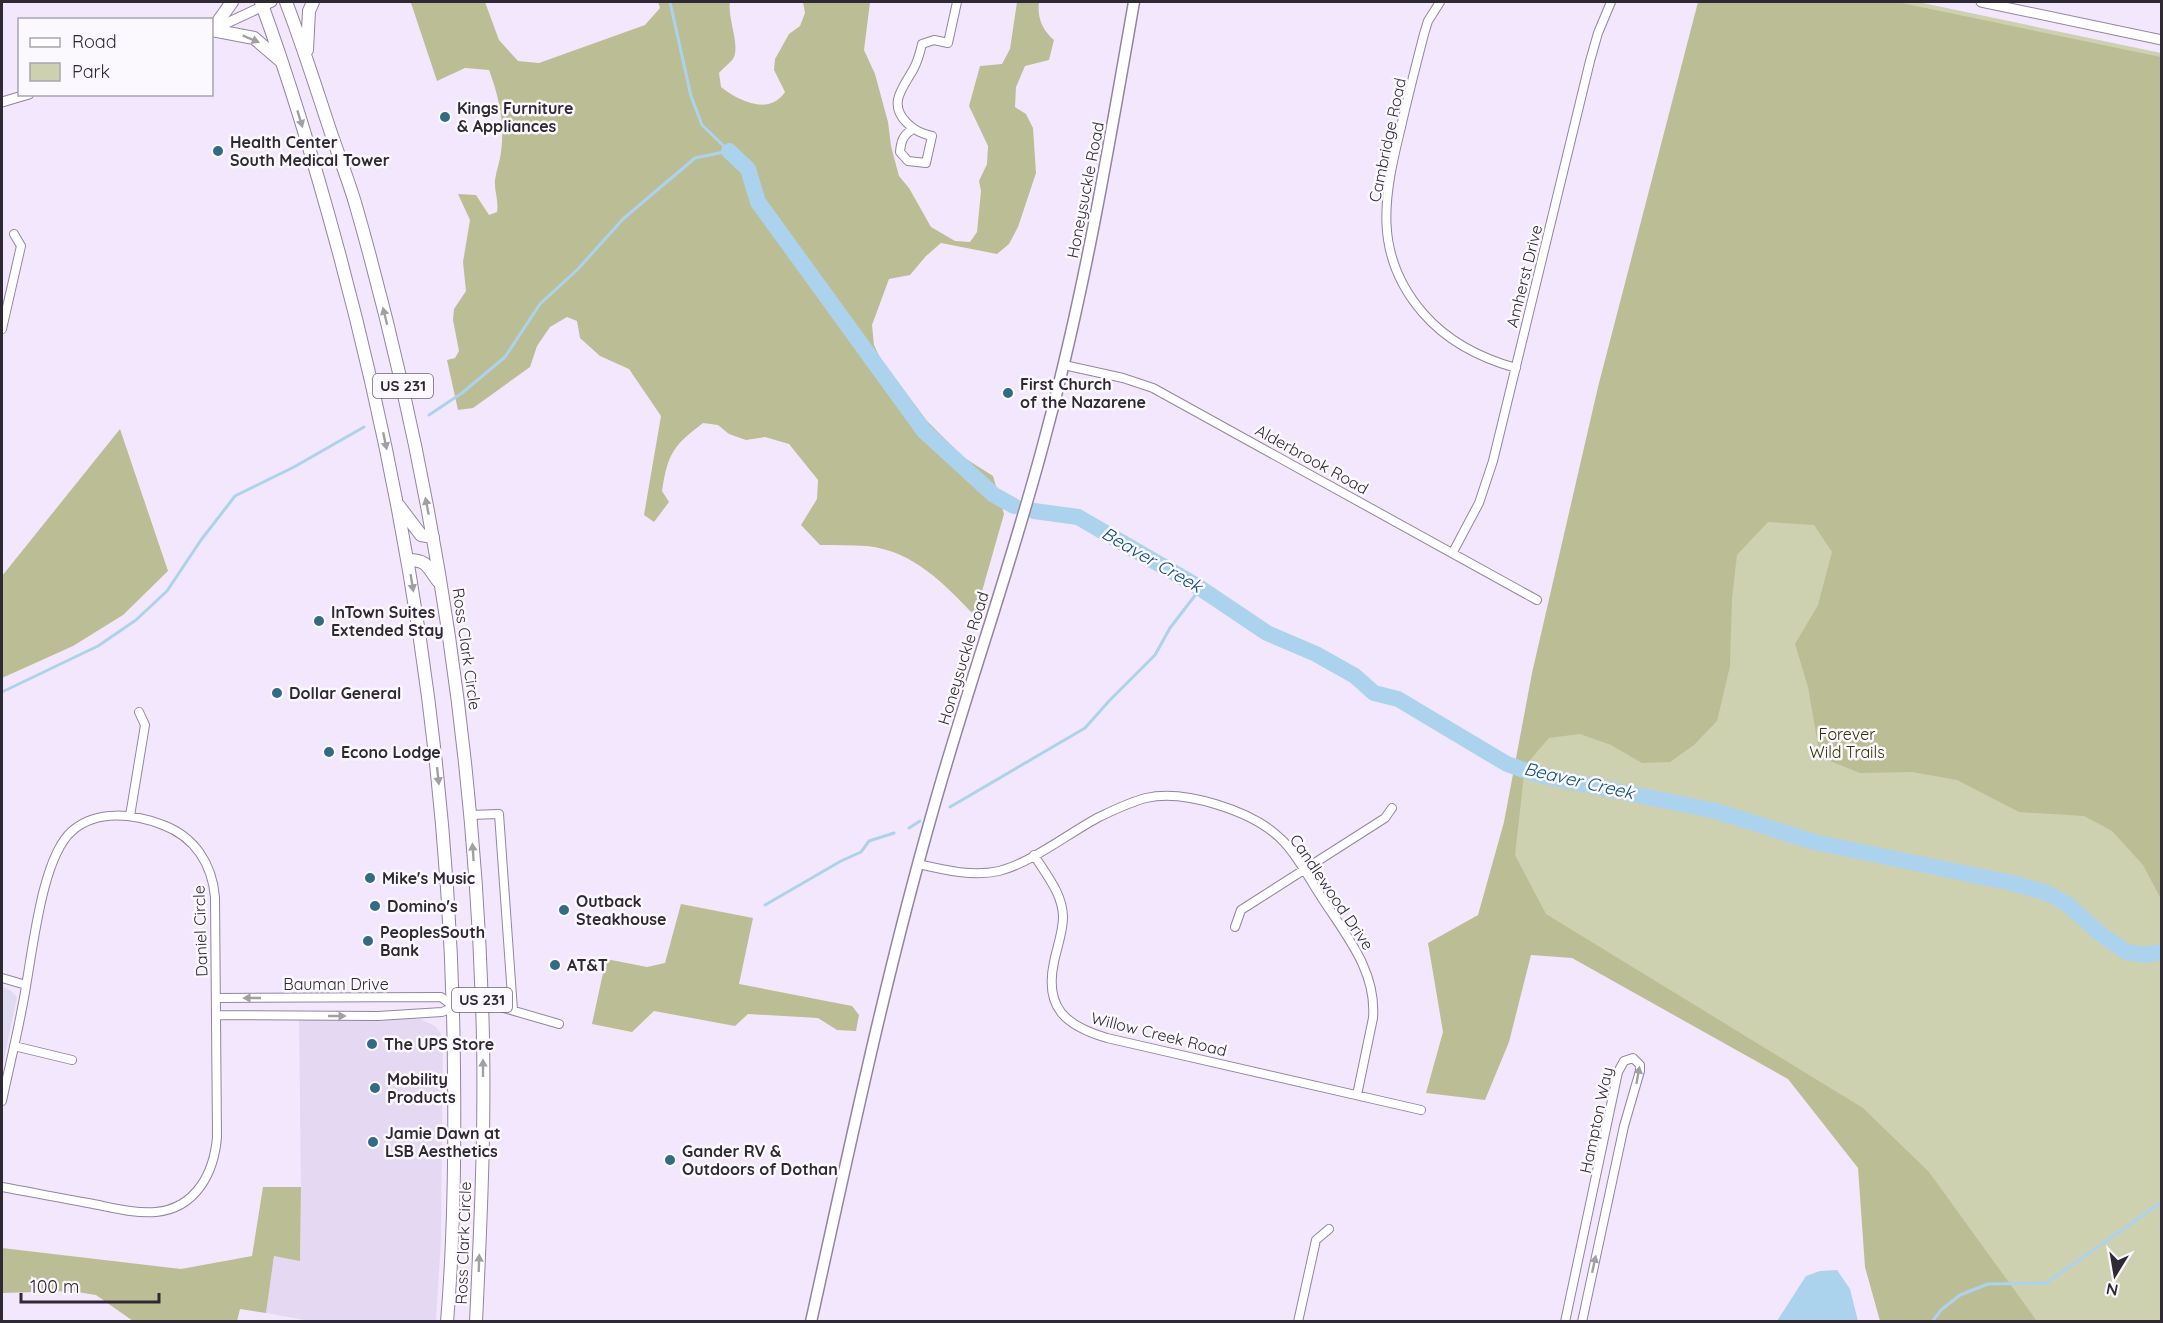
<svg xmlns="http://www.w3.org/2000/svg" width="2163" height="1323" viewBox="0 0 2163 1323" font-family="Quicksand,sans-serif">
  <rect width="100%" height="100%" fill="#f3e7fd"/>
  <path fill="#e5d8f2" d="M420,1019L435,1026L440,1032L443,1039L441,1240L436,1321H310L266,1313L274,1256L300,1260L301,1187L299,1020Z"/>
  <path fill="#dfdbf1" d="M2,986L11,991L17,997L2,1068Z"/>
  <path fill="#ced1b0" d="M1706,2H1918L2161,53V1321H2037L1950,1202L1764,1056L1491,906Z"/>
  <path fill="#bbbe95" d="M418,2H485L499,40L518,61L539,63L645,25L660,8L658,2H730C727,18 741,46 733,59C729,64 723,68 719,73L721,87C739,101 769,116 785,92L774,70L775,59L789,34L800,26L805,13L803,2H870L864,50L875,74L888,122L891,146L899,176L909,188L931,227L955,241L970,242L977,232L981,191L979,181L987,164L988,146L969,106L980,66L1002,64L1010,49L1017,2H1039C1037,17 1042,30 1054,40L1049,60L1025,66L1016,87L1015,107L1026,114L1033,128L1036,173L1018,227L1009,244L997,254L941,243L926,256L910,275L889,279L872,325L874,345L880,358L927,421L963,457L993,476L1004,514L975,616C944,584 914,551 867,546C851,545 835,545 820,545L801,525L817,499L818,480L789,444L765,437L746,440L729,434L718,425L703,423C673,446 668,453 662,491L669,502L654,522L644,515L661,416L629,369L600,356L580,338L577,321L567,317L550,327L537,346L530,367L473,408L458,410L447,360L455,358L459,351L453,320L454,309L466,291L463,262L470,220L458,194L476,195L489,215L497,212C499,201 494,191 495,180C496,171 500,162 501,152C505,123 499,97 489,70L465,68L437,81L411,3Z
    M1698,2H1897L2161,57V899L2143,865L2112,831L2084,816L2019,812L1957,780L1912,772L1860,773L1820,757L1808,687L1795,644L1818,605L1832,552L1814,525L1768,522L1737,555L1732,599L1730,666L1717,721L1694,745L1670,762L1642,763L1611,745L1580,734L1549,738L1525,766L1515,855L1546,914L1863,1108L1929,1172L2037,1321H1880L1865,1267L1858,1168L1788,1079L1572,958L1531,955L1509,1042L1485,1100L1426,1093L1443,1032L1428,943L1478,915L1504,822L1532,673L1598,387Z
    M120,429L168,571L123,615L73,646L2,678V576Z
    M681,904L753,918L739,984L852,1006L859,1015L856,1031L837,1030L818,1018L748,1014L735,1026L654,1011L632,1032L592,1024L606,959L647,967L665,963Z
    M263,1187H301L300,1261L274,1256L266,1313L240,1309L237,1321H133L96,1295L71,1291L2,1293V1248L181,1269L252,1256Z"/>
  <path fill="#acd3ed" d="M1837,1270L1850,1289L1858,1321H1777L1806,1276L1820,1271Z"/>
  <g fill="none" stroke-linecap="round" stroke-linejoin="round">
    <path stroke="#acd3ed" stroke-width="3" d="M670,2L691,96L702,125L729,151
      M429,415L462,393L505,357L540,304L578,269L623,219L695,158L729,151
      M2,692L98,646L136,620L167,591L201,540L235,496L294,467L364,427
      M950,807L1085,728L1109,701L1155,655L1170,628L1200,589
      M909,828L920,821
      M765,905L841,861L861,852L869,841L894,833
      M1932,1322L1941,1310L1960,1295L1988,1284L2046,1283L2162,1202"/>
    <path stroke="#acd3ed" stroke-width="16" d="M729,151L748,169L758,202L924,431L994,495L1014,506
      M1034,511L1078,517L1197,586L1267,633L1316,654L1355,676L1374,693L1398,699L1507,764L1538,775L1716,811L1814,842L2012,883L2047,893L2067,904L2102,935L2126,952L2145,955L2162,952"/>
    <g stroke="#93859f" stroke-width="10">
      <path id="minor" d="M1440,2L1428,21L1424,34C1416,65 1408,96 1401,127C1384,196 1372,254 1423,313C1448,342 1480,358 1516,368
        M913,129C903,135 901,141 900,152L908,161L926,163L932,136C922,134 915,131 907,123C888,104 902,89 913,70C918,61 920,53 922,44L934,40L948,43L957,2
        M2,329L21,246L14,234
        M1064,365L1123,378L1153,388L1537,600
        M1453,552L1479,503L1493,461L1590,61L1598,33L1611,2
        M470,815L499,814L513,1010
        M130,816L145,725L139,712
        M1034,855C1045,873 1063,894 1063,917C1063,932 1057,947 1054,962C1044,1008 1066,1026 1107,1038L1421,1110
        M918,864C944,870 973,877 999,871C1031,863 1069,833 1099,817C1114,810 1130,802 1146,798C1184,789 1253,811 1281,839C1297,854 1308,877 1320,895C1344,933 1377,970 1373,1018L1357,1095
        M1235,927L1241,910L1385,818L1392,808
        M2,978L26,985
        M216,998L441,997L453,1006
        M216,1015L378,1016L442,1012L454,1007L482,1006H497L559,1024
        M14,1046L72,1060
        M2,1101C9,1068 17,1036 23,1003C32,960 40,859 72,831C97,809 134,814 163,825C195,837 212,864 215,897L217,1137C214,1173 196,1208 156,1212C134,1214 110,1207 88,1203C59,1198 30,1192 2,1187
        M1298,1322L1316,1240L1329,1229
        M1565,1322L1618,1072L1624,1061L1633,1058L1640,1065V1071L1624,1126L1582,1322"/>
    </g>
    <g stroke="#93859f" stroke-width="11">
      <path id="tertiary" d="M1981,2L2162,40
        M214,29L272,2
        M2,102L29,94"/>
    </g>
    <g stroke="#93859f" stroke-width="13">
      <path id="secondary" d="M811,1322C849,1150 885,978 933,810C969,682 1014,558 1047,430C1085,289 1109,145 1134,2"/>
    </g>
    <g stroke="#93859f" stroke-width="14">
      <path id="trunk" d="M232,2L212,30L254,38L282,62
        M261,2C291,84 316,168 339,253C411,520 452,795 454,1072C455,1155 454,1239 447,1322
        M286,2C303,46 317,91 332,136C340,159 349,182 356,206C430,465 473,735 482,1004C486,1110 481,1216 476,1322
        M307,50L309,11L313,2
        M399,506L421,535L433,537
        M408,560C428,560 427,567 438,581"/>
    </g>
    <use href="#minor" stroke="#fff" stroke-width="8"/>
    <use href="#tertiary" stroke="#fff" stroke-width="9"/>
    <use href="#secondary" stroke="#fff" stroke-width="10"/>
    <use href="#trunk" stroke="#fff" stroke-width="12"/>
  </g>
  <defs><path id="oneway-solid" d="M-6-.8H1V-3.2L6.5 0L1 3.2V.8H-6Z" transform="scale(1.5)"/></defs>
  <g fill="#a19fa4">
    <use href="#oneway-solid" transform="translate(251 39) rotate(23)"/>
    <use href="#oneway-solid" transform="translate(300 119) rotate(73)"/>
    <use href="#oneway-solid" transform="translate(385 316) rotate(-104)"/>
    <use href="#oneway-solid" transform="translate(385 441) rotate(78)"/>
    <use href="#oneway-solid" transform="translate(427 506) rotate(-101)"/>
    <use href="#oneway-solid" transform="translate(412 583) rotate(81)"/>
    <use href="#oneway-solid" transform="translate(438 776) rotate(84)"/>
    <use href="#oneway-solid" transform="translate(473 852) rotate(-94)"/>
    <use href="#oneway-solid" transform="translate(252 998) rotate(180)"/>
    <use href="#oneway-solid" transform="translate(337 1016)"/>
    <use href="#oneway-solid" transform="translate(483 1068) rotate(-90)"/>
    <use href="#oneway-solid" transform="translate(1638 1075) rotate(-80)"/>
    <use href="#oneway-solid" transform="translate(479 1263) rotate(-88)"/>
    <use href="#oneway-solid" transform="translate(1594 1264) rotate(-78)"/>
  </g>
  <g fill="#336b85" stroke="#fbf8fe" stroke-width="2">
    <circle cx="445" cy="117" r="6"/>
    <circle cx="218" cy="151" r="6"/>
    <circle cx="1008" cy="393" r="6"/>
    <circle cx="319" cy="621" r="6"/>
    <circle cx="277" cy="693" r="6"/>
    <circle cx="329" cy="752" r="6"/>
    <circle cx="370" cy="878" r="6"/>
    <circle cx="375" cy="906" r="6"/>
    <circle cx="564" cy="910" r="6"/>
    <circle cx="368" cy="941" r="6"/>
    <circle cx="555" cy="965" r="6"/>
    <circle cx="372" cy="1044" r="6"/>
    <circle cx="375" cy="1088" r="6"/>
    <circle cx="373" cy="1142" r="6"/>
    <circle cx="670" cy="1160" r="6"/>
  </g>
  <g text-anchor="middle" stroke-width="5" stroke-linejoin="round" paint-order="stroke">
    <g fill="#fbf8fe" stroke="#6c6771" stroke-width="1.5">
      <rect x="373" y="374" width="60" height="24" rx="4.5"/>
      <rect x="452" y="988" width="60" height="24" rx="4.5"/>
    </g>
    <g font-size="15" font-weight="bold" fill="#2f2934">
      <text x="403" y="391">US 231</text>
      <text x="482" y="1005">US 231</text>
    </g>
    <g font-size="16" font-weight="bold" fill="#2f2934" stroke="#fbf8fe" text-anchor="start">
      <text x="457" y="114">Kings Furniture<tspan x="457" dy="18">&amp; Appliances</tspan></text>
      <text x="230" y="148">Health Center<tspan x="230" dy="18">South Medical Tower</tspan></text>
      <text x="1020" y="390">First Church<tspan x="1020" dy="18">of the Nazarene</tspan></text>
      <text x="331" y="618">InTown Suites<tspan x="331" dy="18">Extended Stay</tspan></text>
      <text x="289" y="699">Dollar General</text>
      <text x="341" y="758">Econo Lodge</text>
      <text x="382" y="884">Mike's Music</text>
      <text x="576" y="907">Outback<tspan x="576" dy="18">Steakhouse</tspan></text>
      <text x="387" y="912">Domino's</text>
      <text x="380" y="938">PeoplesSouth<tspan x="380" dy="18">Bank</tspan></text>
      <text x="567" y="971">AT&amp;T</text>
      <text x="384" y="1050">The UPS Store</text>
      <text x="387" y="1085">Mobility<tspan x="387" dy="18">Products</tspan></text>
      <text x="385" y="1139">Jamie Dawn at<tspan x="385" dy="18">LSB Aesthetics</tspan></text>
      <text x="682" y="1157">Gander RV &amp;<tspan x="682" dy="18">Outdoors of Dothan</tspan></text>
    </g>
    <g font-size="16" fill="#2f2934" stroke="#fbf8fe">
      <text transform="translate(1387 140) rotate(-78)" y="6">Cambridge Road</text>
      <text transform="translate(1085 190) rotate(-79)" y="6">Honeysuckle Road</text>
      <text transform="translate(1524 276) rotate(-76)" y="6">Amherst Drive</text>
      <text transform="translate(1312 459) rotate(29)" y="6">Alderbrook Road</text>
      <text transform="translate(467 649) rotate(82)" y="6">Ross Clark Circle</text>
      <text transform="translate(963 658) rotate(-73)" y="6">Honeysuckle Road</text>
      <text transform="translate(1332 892) rotate(56)" y="6">Candlewood Drive</text>
      <text transform="translate(200 931) rotate(-92)" y="6">Daniel Circle</text>
      <text x="336" y="990">Bauman Drive</text>
      <text transform="translate(1159 1034) rotate(14)" y="6">Willow Creek Road</text>
      <text transform="translate(1596 1120) rotate(-78)" y="6">Hampton Way</text>
      <text transform="translate(463 1243) rotate(-88)" y="6">Ross Clark Circle</text>
    </g>
    <g font-size="16" fill="#333501" stroke="#fbf8fe">
      <text x="1847" y="740">Forever<tspan x="1847" dy="18">Wild Trails</tspan></text>
    </g>
    <g font-size="18" font-style="italic" fill="#0d5174" stroke="#fbf8fe">
      <text transform="translate(1152 560) rotate(30)" y="6">Beaver Creek</text>
      <text transform="translate(1579 781) rotate(13)" y="6">Beaver Creek</text>
    </g>
  </g>
  <rect width="2163" height="1323" fill="none" stroke="#2f2934" stroke-width="6"/>
  <rect x="18" y="18" width="195" height="78" fill="#fbf8fe" stroke="#a9a5ad" stroke-width="1.5"/>
  <rect x="30" y="38" width="30" height="9" fill="#ffffff" stroke="#a9a5ad" stroke-width="1.5"/>
  <text x="72" y="48" font-size="18" fill="#2f2934">Road</text>
  <rect x="30" y="63" width="30" height="18" fill="#ced1b0" stroke="#a9a5ad" stroke-width="1.5"/>
  <text x="72" y="78" font-size="18" fill="#2f2934">Park</text>
  <g transform="translate(2115 1275) rotate(191)" stroke="#fbf8fe" stroke-width="4.5" paint-order="stroke">
  <path d="M0-4.5L10 22L0 15L-10 22Z" fill="#2f2934"/>
  <text y="-9" font-size="16" font-weight="bold" text-anchor="middle" fill="#2f2934">N</text>
  </g>
  <path d="M21 1293v9h138v-9" fill="none" stroke="#2f2934" stroke-width="3"/>
  <text x="30" y="1293" font-size="18" fill="#2f2934" stroke="#fbf8fe" stroke-width="4.5" paint-order="stroke">100 m</text>
</svg>
